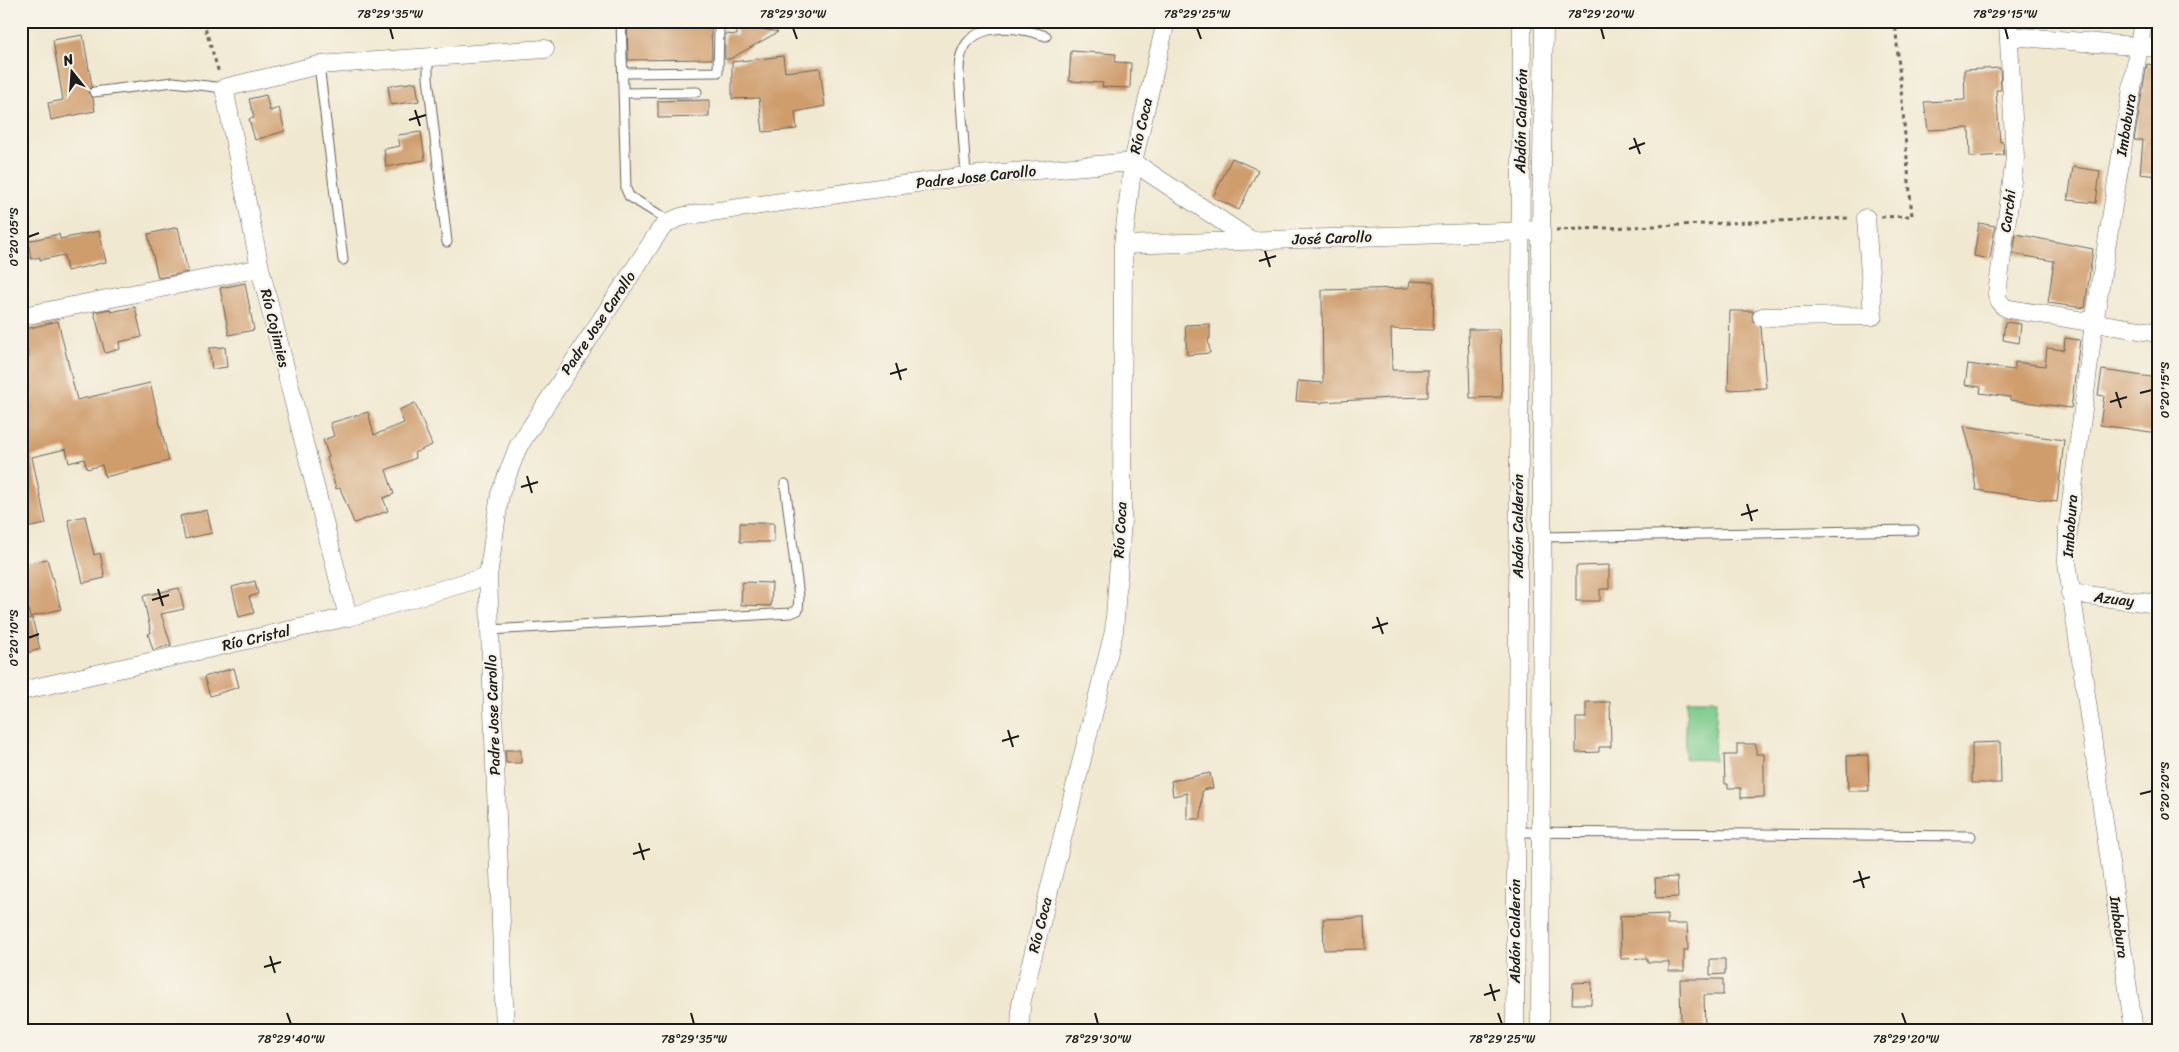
<svg xmlns="http://www.w3.org/2000/svg" width="2179" height="1052" viewBox="0 0 2179 1052" font-family="Sriracha,sans-serif">
  <rect width="100%" height="100%" fill="#f7f3e8"/>
  <filter id="ink" filterUnits="userSpaceOnUse"><feTurbulence type="fractalNoise" baseFrequency=".02" numOctaves="2"/><feDisplacementMap in="SourceGraphic" scale="10" xChannelSelector="R" yChannelSelector="G"/><feConvolveMatrix kernelMatrix="1 2 1 2 8 2 1 2 1" color-interpolation-filters="sRGB"/></filter>
  <filter id="wash" filterUnits="userSpaceOnUse"><feTurbulence type="fractalNoise" baseFrequency=".0096" numOctaves="4" result="noise"/><feDisplacementMap in="SourceGraphic" scale="20" xChannelSelector="R" yChannelSelector="G"/><feGaussianBlur stdDeviation="1.12" result="paint"/><feColorMatrix in="noise" values="0 0 0 0 0 0 0 0 0 0 0 0 0 0 0 0 0 1.4 0 .05"/><feComposite in="paint" operator="in"/></filter>
  <g filter="url(#wash)">
    <rect width="100%" height="100%" fill="#f0e8d0"/>
    <path fill="#7bcb8c" stroke="#4c7454" d="M1687,700H1717L1714,760L1685,759Z"/>
    <g id="blocks">
      <path fill="#cf9c6c" d="M627,21H711L712,59L628,60Z
        M737,21H753V27L778,32L730,59H725V34L737,35Z
        M83,35L92,86L88,93L93,98L95,111L51,120L48,103L63,100L53,40Z
        M1071,51L1116,54L1115,62L1131,63L1130,88L1102,87L1103,83L1069,81Z
        M783,56L785,72L820,68L825,106L795,112L797,129L763,132L759,98L732,99V62Z
        M2147,64L2158,66V176L2140,174L2143,140H2134Z
        M2000,68L2001,90H1996L2000,142H2003L2004,155L1970,157L1969,128L1928,130L1924,102L1965,100L1964,70Z
        M416,82L419,101L391,105L388,86Z
        M266,95L270,111L279,108L285,131L255,140L249,119L254,118L249,99Z
        M709,100V117L658,118V101Z
        M421,132L425,160L386,167L384,149L400,146L398,135Z
        M1232,158L1258,170L1239,210L1213,197Z
        M2073,167L2100,171L2096,203L2068,200Z
        M1979,223L1995,226L1990,259L1974,256Z
        M178,227L188,272L158,278L148,234Z
        M99,231L106,262L67,271L64,255L40,260V257L31,259L28,241L59,234L60,239Z
        M2016,234L2093,249L2085,308L2048,303L2054,261L2013,254Z
        M1410,281L1434,282L1433,330L1391,329L1392,370H1428V397L1391,398L1322,402V403L1296,401L1298,381L1323,383L1322,290L1409,288Z
        M245,283L254,330L229,335L220,288Z
        M135,307L142,337L119,342L120,349L105,353L94,312L110,309L111,312Z
        M1730,311H1753V322L1761,327L1766,388L1728,390Z
        M58,321L77,400L150,383L169,461L105,477L102,465L87,469L84,459L69,463L66,449L32,457L46,524L21,529V358L29,357L22,330Z
        M2005,322L2021,324L2019,343L2003,340Z
        M1210,324V339H1208L1210,353L1187,355L1185,325Z
        M1468,329H1500L1502,397L1470,398Z
        M2065,338L2080,340L2071,408L2010,400V397L1980,393L1981,387L1965,385L1968,364L2014,370L2015,362L2045,366L2047,348L2064,350Z
        M225,347L227,367L212,369L209,348Z
        M2102,370L2158,378V433L2100,425L2104,396L2098,395Z
        M415,403L432,445L414,453L416,458L386,470L394,494L383,498L388,511L354,523L340,488L336,489L327,458L329,457L323,440L334,436L330,423L368,412L374,435L404,423L399,410Z
        M1964,426L2064,440L2057,502L1976,490L1971,452Z
        M207,510L212,533L185,539L180,516Z
        M85,516L94,555L100,553L105,578L83,583L68,520Z
        M740,523H774V542H740Z
        M47,559L61,609L30,617L25,600L28,599L21,565Z
        M1609,565V589H1600V601H1576V566Z
        M255,581L258,594L249,597L254,613L239,617L232,587Z
        M742,582L772,583L771,606L741,605Z
        M179,588L184,609L161,614L171,645L153,650L148,634L151,633L143,596Z
        M32,618L40,649L21,655V621Z
        M234,668L239,687L210,696L204,677Z
        M1586,702H1610L1611,747H1599V752L1576,753V718H1586Z
        M2000,742L2001,783H1972V743Z
        M1737,744H1756V754H1764V797L1741,798V788H1728V784H1725L1724,755H1737Z
        M505,750H521V763H506Z
        M1868,755L1869,791H1848L1847,756Z
        M1210,773L1213,788L1202,790L1201,819H1187V793L1173,796L1171,781Z
        M1677,877L1678,897L1656,898L1655,878Z
        M1667,914V924H1687L1688,950H1684V971H1669V962H1647V958L1621,959L1620,916Z
        M1364,918L1365,949L1324,950L1323,919Z
        M1710,959H1725V974L1710,975Z
        M1680,979H1723V995H1704L1705,1031H1681Z
        M1592,982L1591,1004H1572L1573,983Z"/>
    </g>
  </g>
  <g filter="url(#ink)">
    <use href="#blocks" fill-opacity="0" stroke="#66635b" stroke-width="1"/>
    <g fill="none" stroke-linecap="round" stroke-linejoin="round">
      <g stroke="#66635b" stroke-width="11">
        <path id="service" d="M621,21L626,189L629,196L669,221
          M428,58V78L447,242
          M319,65L343,260
          M623,73L718,72L719,29
          M94,92L173,82L224,88
          M623,93L697,92
          M966,176L959,72C958,20 1011,24 1046,36
          M1542,537L1914,530
          M490,630L791,613L798,610L799,597L785,484
          M1516,832L1971,836"/>
      </g>
      <g stroke="#66635b" stroke-width="19">
        <path id="minor" d="M2008,21L2015,158L1997,294C1998,302 2001,306 2009,309L2158,333
          M2009,36L2158,48
          M1123,245L1531,231
          M260,268L224,88L319,65L545,49
          M28,315L260,268L348,617
          M1762,317L1873,316L1866,218
          M2070,593L2158,604
          M21,691L348,617L488,576
          M505,1031L488,576L500,494L518,447L660,230C671,219 681,216 697,214L966,176L1133,162L1252,241
          M1020,1031L1021,1004L1030,967L1114,631L1122,520L1123,245L1133,162L1166,21
          M1515,1031L1522,21
          M1540,1031L1542,537L1541,231L1544,21
          M2134,1031L2067,562L2068,527L2094,323L2143,21"/>
      </g>
      <path stroke="#66635b" stroke-width="3" stroke-dasharray="4 4" stroke-linecap="butt" d="M203,21L219,73
        M1881,217L1912,216L1895,21
        M1556,230L1850,218"/>
      <use href="#service" stroke="#fff" stroke-width="9"/>
      <use href="#minor" stroke="#fff" stroke-width="18"/>
    </g>
  </g>
  <path fill="none" stroke="#1c1c1c" stroke-width="2" d="M390,28L393,39M793,28L797,39M1197,28L1201,39M1601,28L1604,39M2005,28L2008,39M415,110L420,126M409,120L426,115M1634,138L1640,154M1629,149L1645,143M28,237L39,233M1265,251L1270,267M1259,261L1276,256M896,363L901,380M890,374L907,369M2116,392L2121,408M2140,393L2152,390M2110,402L2127,397M527,476L532,493M521,487L538,482M1747,504L1752,521M1741,515L1758,510M158,589L163,606M152,600L169,595M1377,617L1383,634M1372,628L1388,623M28,638L39,634M1008,730L1013,747M1002,741L1019,736M2140,794L2152,791M639,843L644,860M633,854L650,849M1859,871L1864,888M1853,882L1870,877M270,956L275,973M264,967L281,962M1490,984L1495,1001M1484,995L1500,990M287,1013L291,1024M691,1013L694,1024M1095,1013L1098,1024M1498,1013L1502,1024M1902,1013L1906,1024"/>
  <g text-anchor="middle" stroke-width="4.5" stroke-linejoin="round" paint-order="stroke">
    <g font-size="15" fill="#1c1c1c" stroke="#f7f3e8">
      <text transform="translate(1521 121) rotate(-89)" y="5">Abdón Calderón</text>
      <text transform="translate(2126 125) rotate(-81)" y="5">Imbabura</text>
      <text transform="translate(1141 126) rotate(-77)" y="5">Río Coca</text>
      <text transform="translate(976 177) rotate(-6)" y="5">Padre Jose Carollo</text>
      <text transform="translate(2008 211) rotate(-83)" y="5">Carchi</text>
      <text transform="translate(1332 238) rotate(-2)" y="5">José Carollo</text>
      <text transform="translate(598 323) rotate(-56)" y="5">Padre Jose Carollo</text>
      <text transform="translate(275 328) rotate(76)" y="5">Río Cojimies</text>
      <text transform="translate(1518 526) rotate(-90)" y="5">Abdón Calderón</text>
      <text transform="translate(2070 526) rotate(-86)" y="5">Imbabura</text>
      <text transform="translate(1120 530) rotate(-87)" y="5">Río Coca</text>
      <text transform="translate(2114 599) rotate(7)" y="5">Azuay</text>
      <text transform="translate(256 638) rotate(-13)" y="5">Río Cristal</text>
      <text transform="translate(493 715) rotate(-92)" y="5">Padre Jose Carollo</text>
      <text transform="translate(1040 925) rotate(-76)" y="5">Río Coca</text>
      <text transform="translate(2119 927) rotate(82)" y="5">Imbabura</text>
      <text transform="translate(1515 931) rotate(-90)" y="5">Abdón Calderón</text>
    </g>
  </g>
  <rect width="2179" height="1052" fill="none" stroke="#f7f3e8" stroke-width="55"/>
  <g transform="translate(72 72) rotate(343)" stroke="#f7f3e8" stroke-width="4" paint-order="stroke">
  <path d="M0-4L9 19L0 12L-9 19Z" fill="#1c1c1c"/>
  <text y="-8" font-size="14" font-weight="bold" text-anchor="middle" fill="#1c1c1c">N</text>
  </g>
  <rect x="28" y="28" width="2124" height="996" fill="none" stroke="#1c1c1c" stroke-width="2"/>
  <g font-size="12" text-anchor="middle" fill="#1c1c1c">
    <text x="390" y="18">78°29'35"W</text>
    <text x="793" y="18">78°29'30"W</text>
    <text x="1197" y="18">78°29'25"W</text>
    <text x="1601" y="18">78°29'20"W</text>
    <text x="2005" y="18">78°29'15"W</text>
    <text transform="translate(14 237) rotate(-90)" y="4">0°20'05"S</text>
    <text transform="translate(2165 390) rotate(-90)" y="4">0°20'15"S</text>
    <text transform="translate(14 638) rotate(-90)" y="4">0°20'10"S</text>
    <text transform="translate(2165 791) rotate(-90)" y="4">0°20'20"S</text>
    <text x="291" y="1043">78°29'40"W</text>
    <text x="694" y="1043">78°29'35"W</text>
    <text x="1098" y="1043">78°29'30"W</text>
    <text x="1502" y="1043">78°29'25"W</text>
    <text x="1906" y="1043">78°29'20"W</text>
  </g>
</svg>
